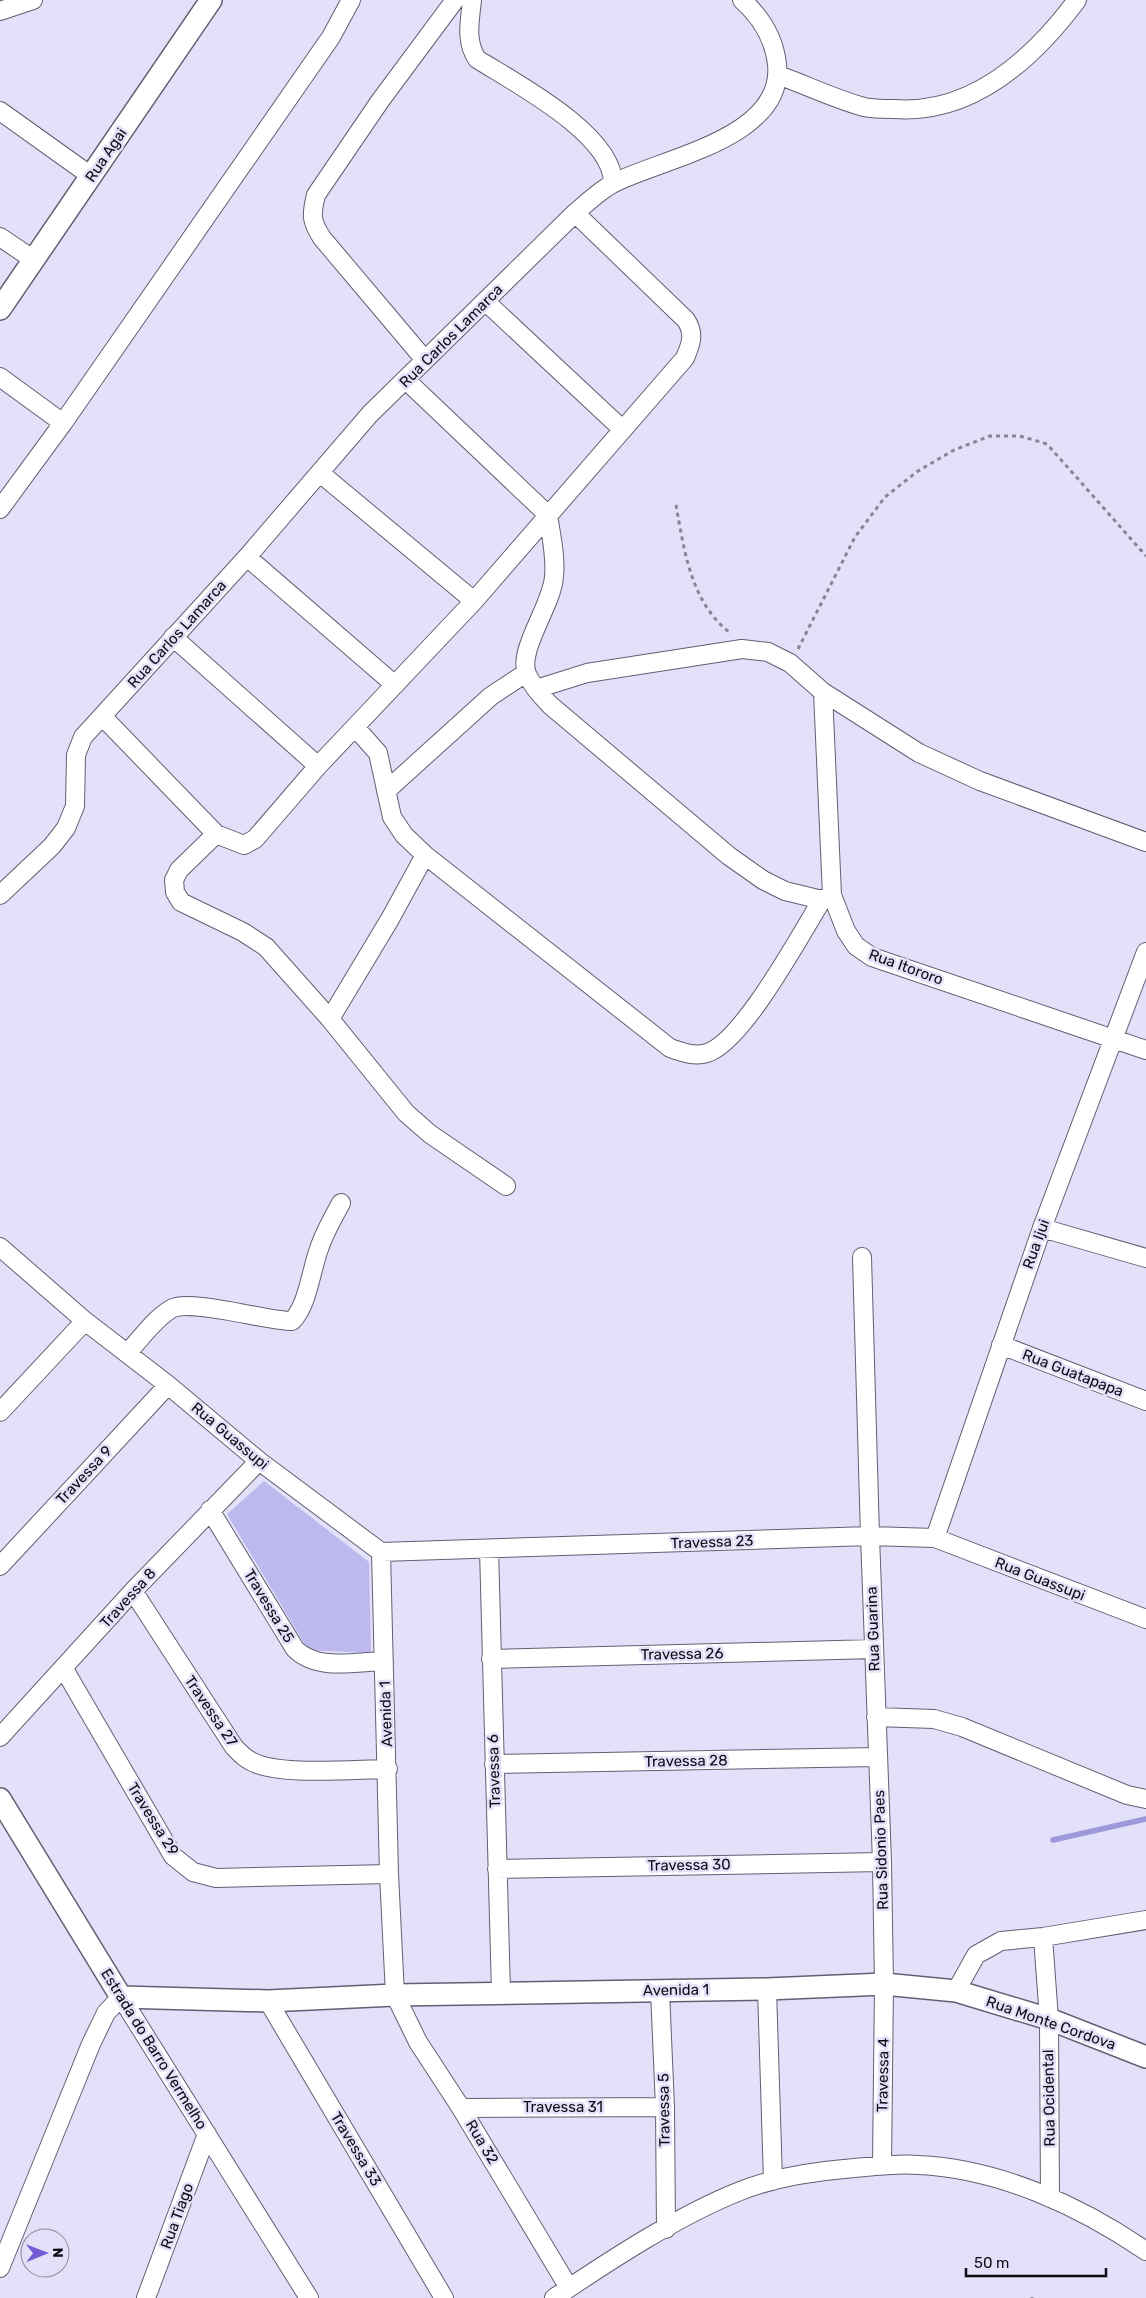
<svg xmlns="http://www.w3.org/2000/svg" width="1146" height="2298" viewBox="0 0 1146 2298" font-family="Rubik,sans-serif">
  <rect width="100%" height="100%" fill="#e2e1f9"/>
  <path fill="#bdb9ee" d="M264,1481L369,1562L371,1653L308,1650L227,1514Z"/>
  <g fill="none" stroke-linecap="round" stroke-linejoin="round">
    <path stroke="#9e97db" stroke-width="5.5" d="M1053,1840L1146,1819"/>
    <g stroke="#616073" stroke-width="20">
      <path id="minor" d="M472,0C470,21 465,41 477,59C515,83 613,134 613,183
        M0,11L33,0
        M778,75C806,85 835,99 864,107C873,109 884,109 894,109C972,115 1033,59 1077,0
        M0,111L91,176
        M0,237L34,260
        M485,301L622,429
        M425,360L322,238C311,221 311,215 316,195L380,101L455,0
        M0,377L63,423
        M407,381L548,515C551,535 556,556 554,576C553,604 517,650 527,674C532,686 541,695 550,705L729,856L763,880L785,891L822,900
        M320,473L474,601
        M0,509L63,423L331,37L351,0
        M247,557L395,685
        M173,637L318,766
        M536,689L587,673L742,649L768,652L790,663L823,692L919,753L980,781L1146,842
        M823,692L832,895L846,931L856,946L872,957L1146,1050
        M102,716L216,834L244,845L255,839L318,766L474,601L685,358C691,344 695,334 686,320L575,213
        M355,727L378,753L392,817L404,835L425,855
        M386,791L491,696L526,673
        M216,834L179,870L174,880L175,892L181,902L243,932L266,947L330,1019L390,919L425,855L670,1048C682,1052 694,1057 707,1053C743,1042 800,935 822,900L832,895
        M0,895L52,846L66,828L75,806L76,755L83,737L247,557L370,414L575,213C587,203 600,190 614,183C663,158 785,138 777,64C774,38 762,18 742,0
        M330,1019L406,1113L430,1134L506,1186
        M1042,1228L1146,1258
        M0,1247L85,1321L168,1385L259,1461L381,1552L870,1536L935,1538L1146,1619
        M862,1257L870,1536L882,1862L884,1984L882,2165
        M1001,1345L1146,1401
        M127,1353C141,1339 154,1319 171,1309C189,1298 266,1321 292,1321C308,1305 311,1270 319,1249C324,1233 333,1218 341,1203
        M0,1412L85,1321
        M210,1510L295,1649C317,1671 354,1662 384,1661
        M935,1538L1042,1228L1146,952
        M489,1549L501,1993
        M381,1552L389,1874L395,1995L418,2042L461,2108L569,2288
        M0,1566L168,1385
        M133,1591L234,1747C239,1752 243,1757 249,1760C274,1777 356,1769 388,1769
        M491,1659L874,1649
        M64,1669L173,1856L193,1872L216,1878L389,1874
        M876,1717L934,1719L962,1727L1127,1795L1146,1799
        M0,1737L133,1591L259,1461
        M494,1764L878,1757
        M497,1869L882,1862
        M1043,1937L1049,2019L1050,2198
        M767,1989L773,2181
        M660,1991L665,2107L666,2229
        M956,1991L976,1955L1001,1941L1043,1937L1146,1920
        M268,2001L444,2298
        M461,2108L665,2107
        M0,2268L91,2044L106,2013L121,1997L309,2298
        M146,2298L207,2134
        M554,2298C609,2261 679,2215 740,2191C773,2178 809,2172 844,2169C869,2167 894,2163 919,2165C1000,2169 1080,2206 1146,2251"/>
    </g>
    <g stroke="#616073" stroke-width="24">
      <path id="tertiary" d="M0,309L211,0
        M0,1799L121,1997L268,2001L395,1995L767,1989L884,1984L956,1991L1049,2019L1146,2057"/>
    </g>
    <path stroke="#868596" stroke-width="3" stroke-dasharray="4 4" stroke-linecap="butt" d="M676,505C684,550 691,602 729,632
      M798,649L855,537L885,497L918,471L954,450L990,436H1020L1047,444L1146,556
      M1032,2297V2298"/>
    <use href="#minor" stroke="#fff" stroke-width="18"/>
    <use href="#tertiary" stroke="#fff" stroke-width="21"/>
  </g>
  <g text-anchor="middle" stroke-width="5" stroke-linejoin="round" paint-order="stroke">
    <g font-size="15" fill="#0c0c13" stroke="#e2e1f9">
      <text transform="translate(106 155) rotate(-56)" y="5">Rua Agai</text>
      <text transform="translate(451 336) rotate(-45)" y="5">Rua Carlos Lamarca</text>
      <text transform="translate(177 634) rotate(-48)" y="5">Rua Carlos Lamarca</text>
      <text transform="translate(906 967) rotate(20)" y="5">Rua Itororo</text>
      <text transform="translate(1036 1244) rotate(-70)" y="5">Rua Ijui</text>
      <text transform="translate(1073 1373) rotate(21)" y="5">Rua Guatapapa</text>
      <text transform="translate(230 1436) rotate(40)" y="5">Rua Guassupi</text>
      <text transform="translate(84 1475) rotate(-47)" y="5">Travessa 9</text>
      <text transform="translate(712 1542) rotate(-2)" y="5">Travessa 23</text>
      <text transform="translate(1040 1579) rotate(21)" y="5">Rua Guassupi</text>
      <text transform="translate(128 1598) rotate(-48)" y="5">Travessa 8</text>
      <text transform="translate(269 1606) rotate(59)" y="5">Travessa 25</text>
      <text transform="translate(873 1629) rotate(-92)" y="5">Rua Guarina</text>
      <text transform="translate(682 1654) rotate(-1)" y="5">Travessa 26</text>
      <text transform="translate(211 1711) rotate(56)" y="5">Travessa 27</text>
      <text transform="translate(386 1714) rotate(-92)" y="5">Avenida 1</text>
      <text transform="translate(686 1761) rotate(-1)" y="5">Travessa 28</text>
      <text transform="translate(494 1771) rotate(-92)" y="5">Travessa 6</text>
      <text transform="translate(153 1819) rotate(58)" y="5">Travessa 29</text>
      <text transform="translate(881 1850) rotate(-92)" y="5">Rua Sidonio Paes</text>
      <text transform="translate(689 1865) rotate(-1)" y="5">Travessa 30</text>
      <text transform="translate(676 1990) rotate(-1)" y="5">Avenida 1</text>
      <text transform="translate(1051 2023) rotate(19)" y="5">Rua Monte Cordova</text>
      <text transform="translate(154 2049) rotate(58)" y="5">Estrada do Barro Vermelho</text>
      <text transform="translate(883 2075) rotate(-89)" y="5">Travessa 4</text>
      <text transform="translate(1049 2098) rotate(-91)" y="5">Rua Ocidental</text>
      <text x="563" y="2112">Travessa 31</text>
      <text transform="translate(664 2110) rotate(-91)" y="5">Travessa 5</text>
      <text transform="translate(482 2142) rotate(59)" y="5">Rua 32</text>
      <text transform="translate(356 2149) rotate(59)" y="5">Travessa 33</text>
      <text transform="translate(177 2216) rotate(-70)" y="5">Rua Tiago</text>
    </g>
  </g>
  <g transform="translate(45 2253) rotate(89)"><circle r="24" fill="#e2e1f9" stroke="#8c8c9d"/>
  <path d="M0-4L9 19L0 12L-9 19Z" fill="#725bd5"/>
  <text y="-8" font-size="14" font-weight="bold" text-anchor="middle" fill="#0c0c13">N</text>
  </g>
  <path d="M966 2268v8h140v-8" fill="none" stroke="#0c0c13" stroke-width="2.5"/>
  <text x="974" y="2268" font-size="15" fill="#0c0c13" stroke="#e2e1f9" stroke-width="4" paint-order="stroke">50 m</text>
</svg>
